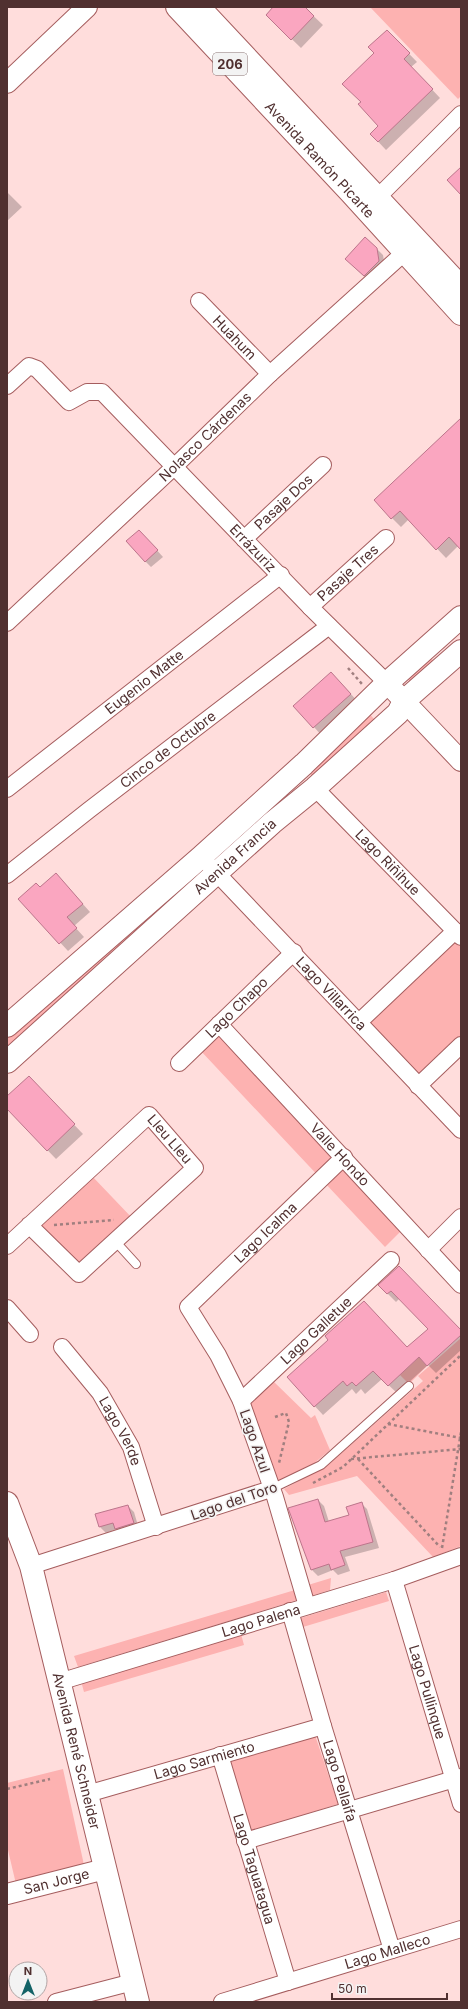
<svg xmlns="http://www.w3.org/2000/svg" width="468" height="2009" viewBox="0 0 468 2009" font-family="Inter,sans-serif">
  <rect width="100%" height="100%" fill="#ffdddc"/>
  <path fill="#fdb2b1" d="M370,7H461V96L458,99Z
    M428,656L434,661L412,683L406,678Z
    M368,712L374,719L312,776L306,770Z
    M194,873L198,875L7,1051V1038L78,978Z
    M457,937L461,942V1038L418,1079L366,1022Z
    M220,1033L402,1230L385,1247L200,1050Z
    M91,1175L134,1220L80,1266L36,1225Z
    M461,1338V1546L433,1557L357,1476L289,1495L284,1489L327,1466L423,1381L418,1376Z
    M419,1357L427,1366L411,1382H407L400,1375Z
    M272,1380L311,1418L315,1415L330,1450L312,1465L273,1483L246,1403Z
    M331,1578L330,1590L311,1596L308,1585Z
    M295,1590L297,1600L78,1667L74,1656Z
    M386,1592L389,1601L303,1627L301,1618Z
    M241,1634L244,1645L84,1692L81,1681Z
    M315,1735L338,1804L246,1833L224,1760Z
    M63,1769L84,1865L16,1884L7,1846V1783Z"/>
  <path fill="#0003" d="M275,7H304L323,25L301,48L267,15Z
    M387,31L417,62L411,67L440,98L386,150L371,134L380,126L362,102L375,53Z
    M7,192L22,207L7,221Z
    M377,249L383,255L385,267L370,282L352,265Z
    M461,420V549L458,546L446,558L409,519L401,527L392,518Z
    M145,537L163,557L151,567L145,561Z
    M340,682L359,703L322,736L314,727Z
    M56,874L90,912L74,926L84,937L68,951L20,899L40,888Z
    M37,1086L83,1134L56,1159L7,1108V1098Z
    M398,1267L461,1331V1350L436,1373L428,1365L397,1393L382,1379L365,1394L361,1389L356,1394L352,1389L323,1415L288,1377L407,1348L429,1329L400,1298L396,1302L379,1285Z
    M318,1500L324,1506L329,1522L350,1515L361,1503L367,1509L379,1548L345,1557L350,1571L338,1575L333,1570L318,1576L312,1570L289,1509Z
    M128,1506L134,1512L139,1529L122,1534L117,1529L106,1533L100,1527Z"/>
  <path fill="#faa6c0" stroke="#bc758b" d="M273,7H305L314,16L291,40L266,15Z
    M387,30L410,53L404,59L433,89L378,142L370,134L378,126L358,104L361,102L342,84L374,53L368,47Z
    M461,167V195L447,180Z
    M365,237L377,248L379,261L364,276L345,259Z
    M461,418V550L449,537L436,550L400,511L391,519L374,500Z
    M139,530L158,550L145,562L126,541Z
    M331,672L351,694L313,728L293,706Z
    M56,873L83,904L67,917L77,928L59,944L18,899L36,883L40,887Z
    M29,1076L75,1124L47,1151L7,1109V1096Z
    M399,1266L461,1330V1335L427,1366L419,1357L388,1386L373,1371L356,1386L352,1382L347,1386L343,1381L314,1407L287,1377L328,1340L325,1336L364,1301L407,1347L428,1329L391,1291L387,1294L378,1285Z
    M318,1499L325,1522L349,1515L346,1507L362,1502L373,1542L340,1551L345,1565L331,1570L329,1564L311,1570L288,1508Z
    M128,1505L134,1523L115,1529L113,1523L99,1527L95,1514Z"/>
  <g fill="none" stroke-linecap="round" stroke-linejoin="round">
    <g stroke="#a55d5e" stroke-width="10">
      <path id="service" d="M115,1241L136,1264
        M271,1489L321,1465L409,1386"/>
    </g>
    <g stroke="#a55d5e" stroke-width="18">
      <g id="minor">
        <path d="M377,198L461,114"/>
        <path id="s1" d="M199,301L270,374"/>
        <path id="s2" d="M7,386L29,366L37,369L69,402L87,392H102L310,607L387,683"/>
        <path id="s3" d="M244,539L323,465"/>
        <path id="s4" d="M310,607L386,538"/>
        <path id="s5" d="M7,623L175,466L270,374L405,252"/>
        <path id="s6" d="M315,788L461,937"/>
        <path id="s7" d="M7,789L281,575"/>
        <path id="s8" d="M210,866L461,1130"/>
        <path id="s9" d="M7,875L89,810L329,626"/>
        <path d="M359,1022L455,931"/>
        <path id="s10" d="M219,1024L461,1285"/>
        <path id="s11" d="M179,1063L294,952"/>
        <path d="M418,1086L461,1045"/>
        <path id="s12" d="M7,1246L149,1115L195,1168L79,1274L29,1225"/>
        <path d="M428,1250L461,1217"/>
        <path d="M7,1308L30,1334"/>
        <path id="s13" d="M62,1347L100,1393L131,1447L156,1527"/>
        <path id="s14" d="M241,1401L391,1260"/>
        <path d="M31,1566L271,1489"/>
        <path id="s15" d="M394,1580L461,1804"/>
        <path id="s16" d="M307,1606L275,1497L241,1401L218,1355L188,1307L344,1157"/>
        <path id="s17" d="M290,1611L323,1726L392,1950"/>
        <path id="s18" d="M59,1682L394,1580L461,1556"/>
        <path id="s19" d="M220,1755L288,1982"/>
        <path id="s20" d="M87,1794L323,1726"/>
        <path d="M245,1841L461,1777"/>
        <path d="M56,2002L133,1982"/>
        <path id="s21" d="M222,2002L461,1929"/>
      </g>
    </g>
    <g stroke="#a55d5e" stroke-width="22">
      <g id="tertiary">
        <path d="M7,83L87,7"/>
        <path d="M387,683L461,761"/>
        <path id="s22" d="M7,1894L105,1869"/>
      </g>
    </g>
    <g stroke="#a55d5e" stroke-width="24">
      <g id="secondary">
        <path id="s23" d="M7,1503L31,1566L138,2002"/>
      </g>
    </g>
    <g stroke="#a55d5e" stroke-width="24">
      <g id="primary">
        <path d="M7,1026L201,857L304,764L387,683L461,617"/>
        <path id="s24" d="M7,1062L272,823L315,788L398,713L404,701L461,651"/>
      </g>
    </g>
    <g stroke="#a55d5e" stroke-width="24">
      <g id="trunk">
        <path id="s25" d="M177,7L351,193L461,314"/>
        <path d="M199,7L461,287"/>
      </g>
    </g>
    <path stroke="#a07f7f" stroke-width="2.5" stroke-dasharray="3 3" stroke-linecap="butt" d="M348,668L362,684
      M54,1225L114,1220
      M275,1417L286,1413L289,1422L279,1463
      M388,1424L461,1438
      M351,1459L461,1449
      M358,1459L440,1547
      M313,1483L343,1467L461,1355
      M442,1548L461,1432
      M7,1789L50,1779"/>
    <use href="#service" stroke="#fff" stroke-width="8"/>
    <use href="#minor" stroke="#fff" stroke-width="16"/>
    <use href="#tertiary" stroke="#fff" stroke-width="20"/>
    <use href="#secondary" stroke="#fff" stroke-width="22"/>
    <use href="#primary" stroke="#fff" stroke-width="22"/>
    <use href="#trunk" stroke="#fff" stroke-width="22"/>
  </g>
  <g text-anchor="middle" stroke-width="3" stroke-linejoin="round" paint-order="stroke">
    <rect fill="#f3f3f3" stroke="#816a6a" stroke-width="1" x="213" y="53" width="34" height="22" rx="3"/>
    <g font-size="13" font-weight="bold" fill="#503030">
      <text x="230" y="69">206</text>
    </g>
    <g font-size="14" fill="#503030" stroke="#f3f3f3">
      <text dy="5" stroke="none"><textPath href="#s25" startOffset="209">Avenida Ramón Picarte</textPath></text>
      <text dy="5" stroke="none"><textPath href="#s1" startOffset="51">Huahum</textPath></text>
      <text dy="5" stroke="none"><textPath href="#s5" startOffset="272">Nolasco Cárdenas</textPath></text>
      <text dy="5" stroke="none"><textPath href="#s3" startOffset="54">Pasaje Dos</textPath></text>
      <text dy="5" stroke="none"><textPath href="#s2" startOffset="337">Errázuriz</textPath></text>
      <text dy="5" stroke="none"><textPath href="#s4" startOffset="51">Pasaje Tres</textPath></text>
      <text dy="5" stroke="none"><textPath href="#s7" startOffset="174">Eugenio Matte</textPath></text>
      <text dy="5" stroke="none"><textPath href="#s9" startOffset="204">Cinco de Octubre</textPath></text>
      <text dy="5" stroke="none"><textPath href="#s24" startOffset="307">Avenida Francia</textPath></text>
      <text dy="5" stroke="none"><textPath href="#s6" startOffset="104">Lago Riñihue</textPath></text>
      <text dy="5" stroke="none"><textPath href="#s8" startOffset="176">Lago Villarrica</textPath></text>
      <text dy="5" stroke="none"><textPath href="#s11" startOffset="80">Lago Chapo</textPath></text>
      <text dy="5" stroke="none"><textPath href="#s12" startOffset="225">Lleu Lleu</textPath></text>
      <text dy="5" stroke="none"><textPath href="#s10" startOffset="178">Valle Hondo</textPath></text>
      <text dy="5" stroke="none"><textPath href="#s16" startOffset="431">Lago Icalma</textPath></text>
      <text dy="5" stroke="none"><textPath href="#s14" startOffset="103">Lago Galletue</textPath></text>
      <text dy="5" stroke="none"><textPath href="#s13" startOffset="103">Lago Verde</textPath></text>
      <text transform="translate(255 1441) rotate(71)" y="5">Lago Azul</text>
      <text transform="translate(234 1501) rotate(-19)" y="5">Lago del Toro</text>
      <text dy="5" stroke="none"><textPath href="#s18" startOffset="211">Lago Palena</textPath></text>
      <text dy="5" stroke="none"><textPath href="#s15" startOffset="117">Lago Pullinque</textPath></text>
      <text dy="5" stroke="none"><textPath href="#s23" startOffset="258">Avenida René Schneider</textPath></text>
      <text dy="5" stroke="none"><textPath href="#s20" startOffset="122">Lago Sarmiento</textPath></text>
      <text dy="5" stroke="none"><textPath href="#s17" startOffset="177">Lago Pellaifa</textPath></text>
      <text dy="5" stroke="none"><textPath href="#s19" startOffset="119">Lago Taguatagua</textPath></text>
      <text dy="5" stroke="none"><textPath href="#s22" startOffset="51">San Jorge</textPath></text>
      <text dy="5" stroke="none"><textPath href="#s21" startOffset="173">Lago Malleco</textPath></text>
    </g>
  </g>
  <rect width="468" height="2009" fill="none" stroke="#503030" stroke-width="16"/>
  <g transform="translate(28 1981)"><circle r="19" fill="#f3f3f3" stroke="#b2a5a5"/>
  <path d="M0-3L7 15L0 10L-7 15Z" fill="#126266"/>
  <text y="-6" font-size="11" font-weight="bold" text-anchor="middle" fill="#503030">N</text>
  </g>
  <path d="M332 1993v6h115v-6" fill="none" stroke="#503030" stroke-width="2"/>
  <text x="338" y="1993" font-size="12" fill="#503030" stroke="#f3f3f3" stroke-width="3" paint-order="stroke">50 m</text>
</svg>
